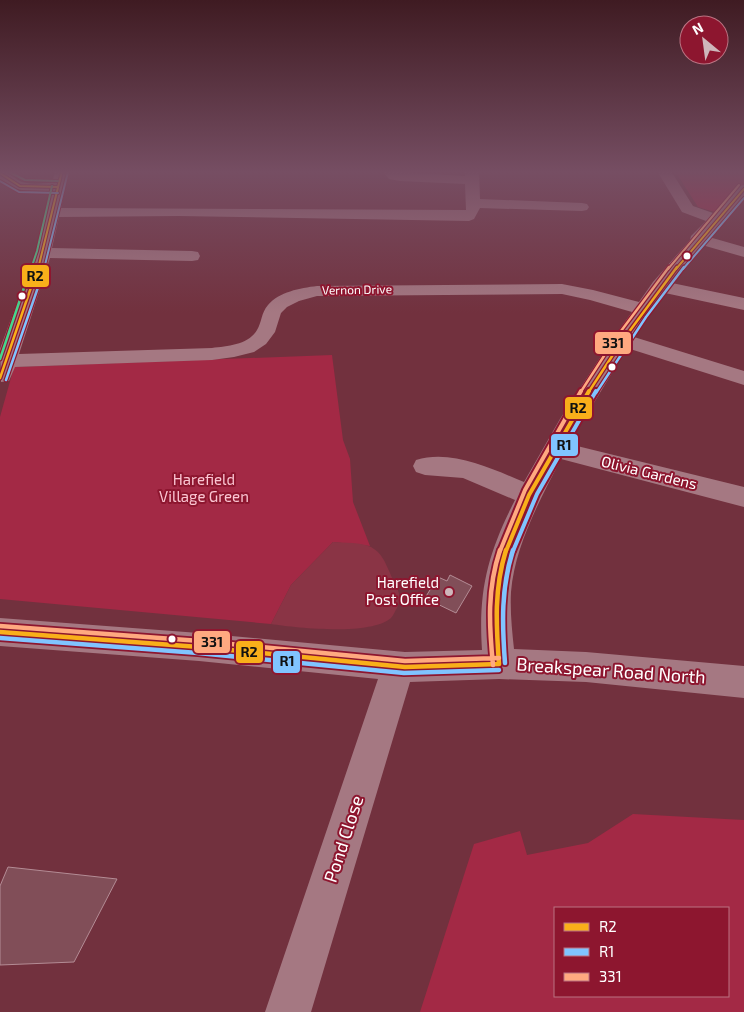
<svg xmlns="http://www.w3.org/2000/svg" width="744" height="1012" viewBox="0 0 744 1012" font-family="'Exo 2',sans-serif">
  <rect width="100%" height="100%" fill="#72313e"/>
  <path fill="#a32945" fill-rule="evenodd" d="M675,171H744V186L718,213L698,207Z
    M332,355L343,440L350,459L353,502L370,546L333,542L291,585L271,624L0,599V417L14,367Z
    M633,814L744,820V1012H420L474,844L520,831L527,855L588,843ZM555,908H728V996H555Z"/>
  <path fill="#8a3445" d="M333,542C344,543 361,542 371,547C382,553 385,562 390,573C395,586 404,594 397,608C395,611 393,616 391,618C370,636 298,628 271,624L291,585Z"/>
  <path fill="#814e58" stroke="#b48c95" d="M450,575L472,586L456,613L425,598L438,577L447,581Z
    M8,867L117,879L74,962L0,965V886Z"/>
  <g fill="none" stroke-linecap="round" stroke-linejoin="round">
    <path fill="#a57882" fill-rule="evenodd" d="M0,171C9,171 14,179 22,182C32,185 43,183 52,183L55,171H69L61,208L466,210L465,184L400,181L389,179L382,171L465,176V171H479L480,199L582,203L587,204L589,207L587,210L582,211L480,208L474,219L469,221L179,216L59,217L52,248L192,251L198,252L200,256L198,260L192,261L50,258L19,354L212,348C228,346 248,345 257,330C262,322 261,313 268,305C279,292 300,288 317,286L562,284L593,290L639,302L653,282L690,240L691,236L706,221L682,212L657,171H671L693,206L713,213L739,186L744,185V198L709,237L744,247V257L702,245L672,283L744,298V310L665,293L634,337L744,371V385L627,348L569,444L744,487V507L561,459C540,500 515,545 511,592C510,611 512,630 514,649L586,652L744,666V698L586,682L499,679L410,682L311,1012H265L378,679L199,661L0,646V618L199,633L405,652L482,650C478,590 488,553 515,500L463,478L425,475L416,472L413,466L416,460C452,449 492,469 524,482L560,419L611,341L610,339L616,334L632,312L590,300L562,294L317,296L299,301L287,307L281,313L275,332L266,344L254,352L234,357L212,360L15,367L9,381L1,382L0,349L35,253L50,191C32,192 15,192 0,180Z"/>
    <g stroke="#8d162f" stroke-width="4">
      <path id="bus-1-far3" d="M0,173L20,186L58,187
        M38,269L62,171
        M676,269L744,189"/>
    </g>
    <g stroke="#8d162f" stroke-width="5">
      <path id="bus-1-far2" d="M0,378L38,267
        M588,393L620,344L677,267"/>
    </g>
    <g stroke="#8d162f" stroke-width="8">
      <path id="bus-1-far1" d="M506,551L529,495L589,391"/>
    </g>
    <g stroke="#8d162f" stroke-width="8">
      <path id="bus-1" d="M0,632L199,647L405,667L499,664
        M499,664C496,624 494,589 506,550"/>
    </g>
    <g stroke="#8d162f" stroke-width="4">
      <path id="bus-2-far3" d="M0,181L19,192L58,193
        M44,269L68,172
        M683,269L744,198"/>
    </g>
    <g stroke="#8d162f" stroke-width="5">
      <path id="bus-2-far2" d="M6,380L45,267
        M596,393L646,317L684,267"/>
    </g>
    <g stroke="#8d162f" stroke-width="8">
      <path id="bus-2-far1" d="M513,551L537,494L596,391"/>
    </g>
    <g stroke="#8d162f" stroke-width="8">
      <path id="bus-2" d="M0,638L198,653L404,673L499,670
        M505,663C502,623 501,588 513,550"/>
    </g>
    <g stroke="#8d162f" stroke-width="4">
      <path id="bus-3-far3" d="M668,269L739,185"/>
    </g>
    <g stroke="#8d162f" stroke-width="5">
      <path id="bus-3-far2" d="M580,393L615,339L669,267"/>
    </g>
    <g stroke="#8d162f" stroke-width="8">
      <path id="bus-3-far1" d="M500,551L525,490L581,391"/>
    </g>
    <g stroke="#8d162f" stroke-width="8">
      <path id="bus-3" d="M0,626L200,641L405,661L499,658
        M493,665C489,625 487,589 500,550"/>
    </g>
    <g stroke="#8d162f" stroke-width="4">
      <path id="bus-4-far1" d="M7,171L25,180L58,181
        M31,269L37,251L52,186"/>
    </g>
    <g stroke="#8d162f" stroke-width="5">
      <path id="bus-4" d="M0,359L31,267"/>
    </g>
    <use href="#bus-1-far3" stroke="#f9af1a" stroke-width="2"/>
    <use href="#bus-1-far2" stroke="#f9af1a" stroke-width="2.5"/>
    <use href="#bus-1-far1" stroke="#f9af1a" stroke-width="4"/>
    <use href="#bus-1" stroke="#f9af1a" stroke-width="4.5"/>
    <use href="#bus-2-far3" stroke="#80c4ff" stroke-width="2"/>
    <use href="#bus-2-far2" stroke="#80c4ff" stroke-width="2.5"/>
    <use href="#bus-2-far1" stroke="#80c4ff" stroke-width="4"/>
    <use href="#bus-2" stroke="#80c4ff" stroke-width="4.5"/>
    <use href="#bus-3-far3" stroke="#ffa980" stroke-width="2"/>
    <use href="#bus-3-far2" stroke="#ffa980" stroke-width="2.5"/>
    <use href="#bus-3-far1" stroke="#ffa980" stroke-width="4"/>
    <use href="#bus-3" stroke="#ffa980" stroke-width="4.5"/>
    <use href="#bus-4-far1" stroke="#46d78d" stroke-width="2"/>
    <use href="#bus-4" stroke="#46d78d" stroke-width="2.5"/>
  </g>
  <linearGradient id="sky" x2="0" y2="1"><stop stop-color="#3f1b22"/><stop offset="0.55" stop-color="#764e63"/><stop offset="1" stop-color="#764e63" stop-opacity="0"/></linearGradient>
  <rect width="744" height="313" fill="url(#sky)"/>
  <g fill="#fff" stroke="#8d162f" stroke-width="2">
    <circle cx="687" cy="256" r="4.5"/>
    <circle cx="22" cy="296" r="4.5"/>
    <circle cx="612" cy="367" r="4.5"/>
    <circle cx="172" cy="639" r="4.5"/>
  </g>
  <circle fill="#ceb7bb" stroke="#8d162f" stroke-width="2" cx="449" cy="592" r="5"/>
  <g text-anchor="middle" stroke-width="4" stroke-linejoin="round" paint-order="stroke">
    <g font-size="12" fill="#fff" stroke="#8d162f">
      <text transform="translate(357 290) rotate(-1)" y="4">Vernon Drive</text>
    </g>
    <g font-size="15" fill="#fff" stroke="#8d162f">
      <text transform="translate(649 473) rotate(14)" y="5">Olivia Gardens</text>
    </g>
    <g font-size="15" fill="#fbc6d3" stroke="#8d162f">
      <text x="204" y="485">Harefield<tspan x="204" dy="17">Village Green</tspan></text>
    </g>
    <g font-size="15" fill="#fff" stroke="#8d162f" text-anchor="end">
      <text x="439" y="588">Harefield<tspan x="439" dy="17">Post Office</tspan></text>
    </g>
    <g font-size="18" fill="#fff" stroke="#8d162f">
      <text transform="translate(611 671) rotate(4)" y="6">Breakspear Road North</text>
      <text transform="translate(344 839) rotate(-72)" y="6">Pond Close</text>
    </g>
  </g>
  <g stroke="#8d162f" stroke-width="2">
    <rect x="21" y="264" width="29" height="24" rx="5" fill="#f9af1a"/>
    <rect x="594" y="331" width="38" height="24" rx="5" fill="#ffa980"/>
    <rect x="564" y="396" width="29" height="24" rx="5" fill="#f9af1a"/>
    <rect x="550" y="433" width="29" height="24" rx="5" fill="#80c4ff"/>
    <rect x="193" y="630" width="38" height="24" rx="5" fill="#ffa980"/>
    <rect x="235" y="640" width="29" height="24" rx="5" fill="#f9af1a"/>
    <rect x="272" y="650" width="29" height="24" rx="5" fill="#80c4ff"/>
  </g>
  <g font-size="14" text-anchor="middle" font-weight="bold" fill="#111">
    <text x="35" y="281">R2</text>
    <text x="613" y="348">331</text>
    <text x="578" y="413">R2</text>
    <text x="564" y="450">R1</text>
    <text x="212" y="647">331</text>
    <text x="249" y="657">R2</text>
    <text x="287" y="666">R1</text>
  </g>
  <rect x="554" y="907" width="175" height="90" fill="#8d162f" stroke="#bb7382"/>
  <rect x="564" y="923" width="25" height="8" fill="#f9af1a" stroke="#bb7382"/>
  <text x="599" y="932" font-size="15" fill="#ffffff">R2</text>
  <rect x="564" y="948" width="25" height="8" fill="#80c4ff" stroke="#bb7382"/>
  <text x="599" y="957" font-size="15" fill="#ffffff">R1</text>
  <rect x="564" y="973" width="25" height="8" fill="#ffa980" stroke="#bb7382"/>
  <text x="599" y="982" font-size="15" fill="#ffffff">331</text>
  <g transform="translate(704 40) rotate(331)"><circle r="24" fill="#8d162f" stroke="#bb7382"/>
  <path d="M0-4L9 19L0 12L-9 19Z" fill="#ceb7bb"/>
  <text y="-8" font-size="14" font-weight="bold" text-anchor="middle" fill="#ffffff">N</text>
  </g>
</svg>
